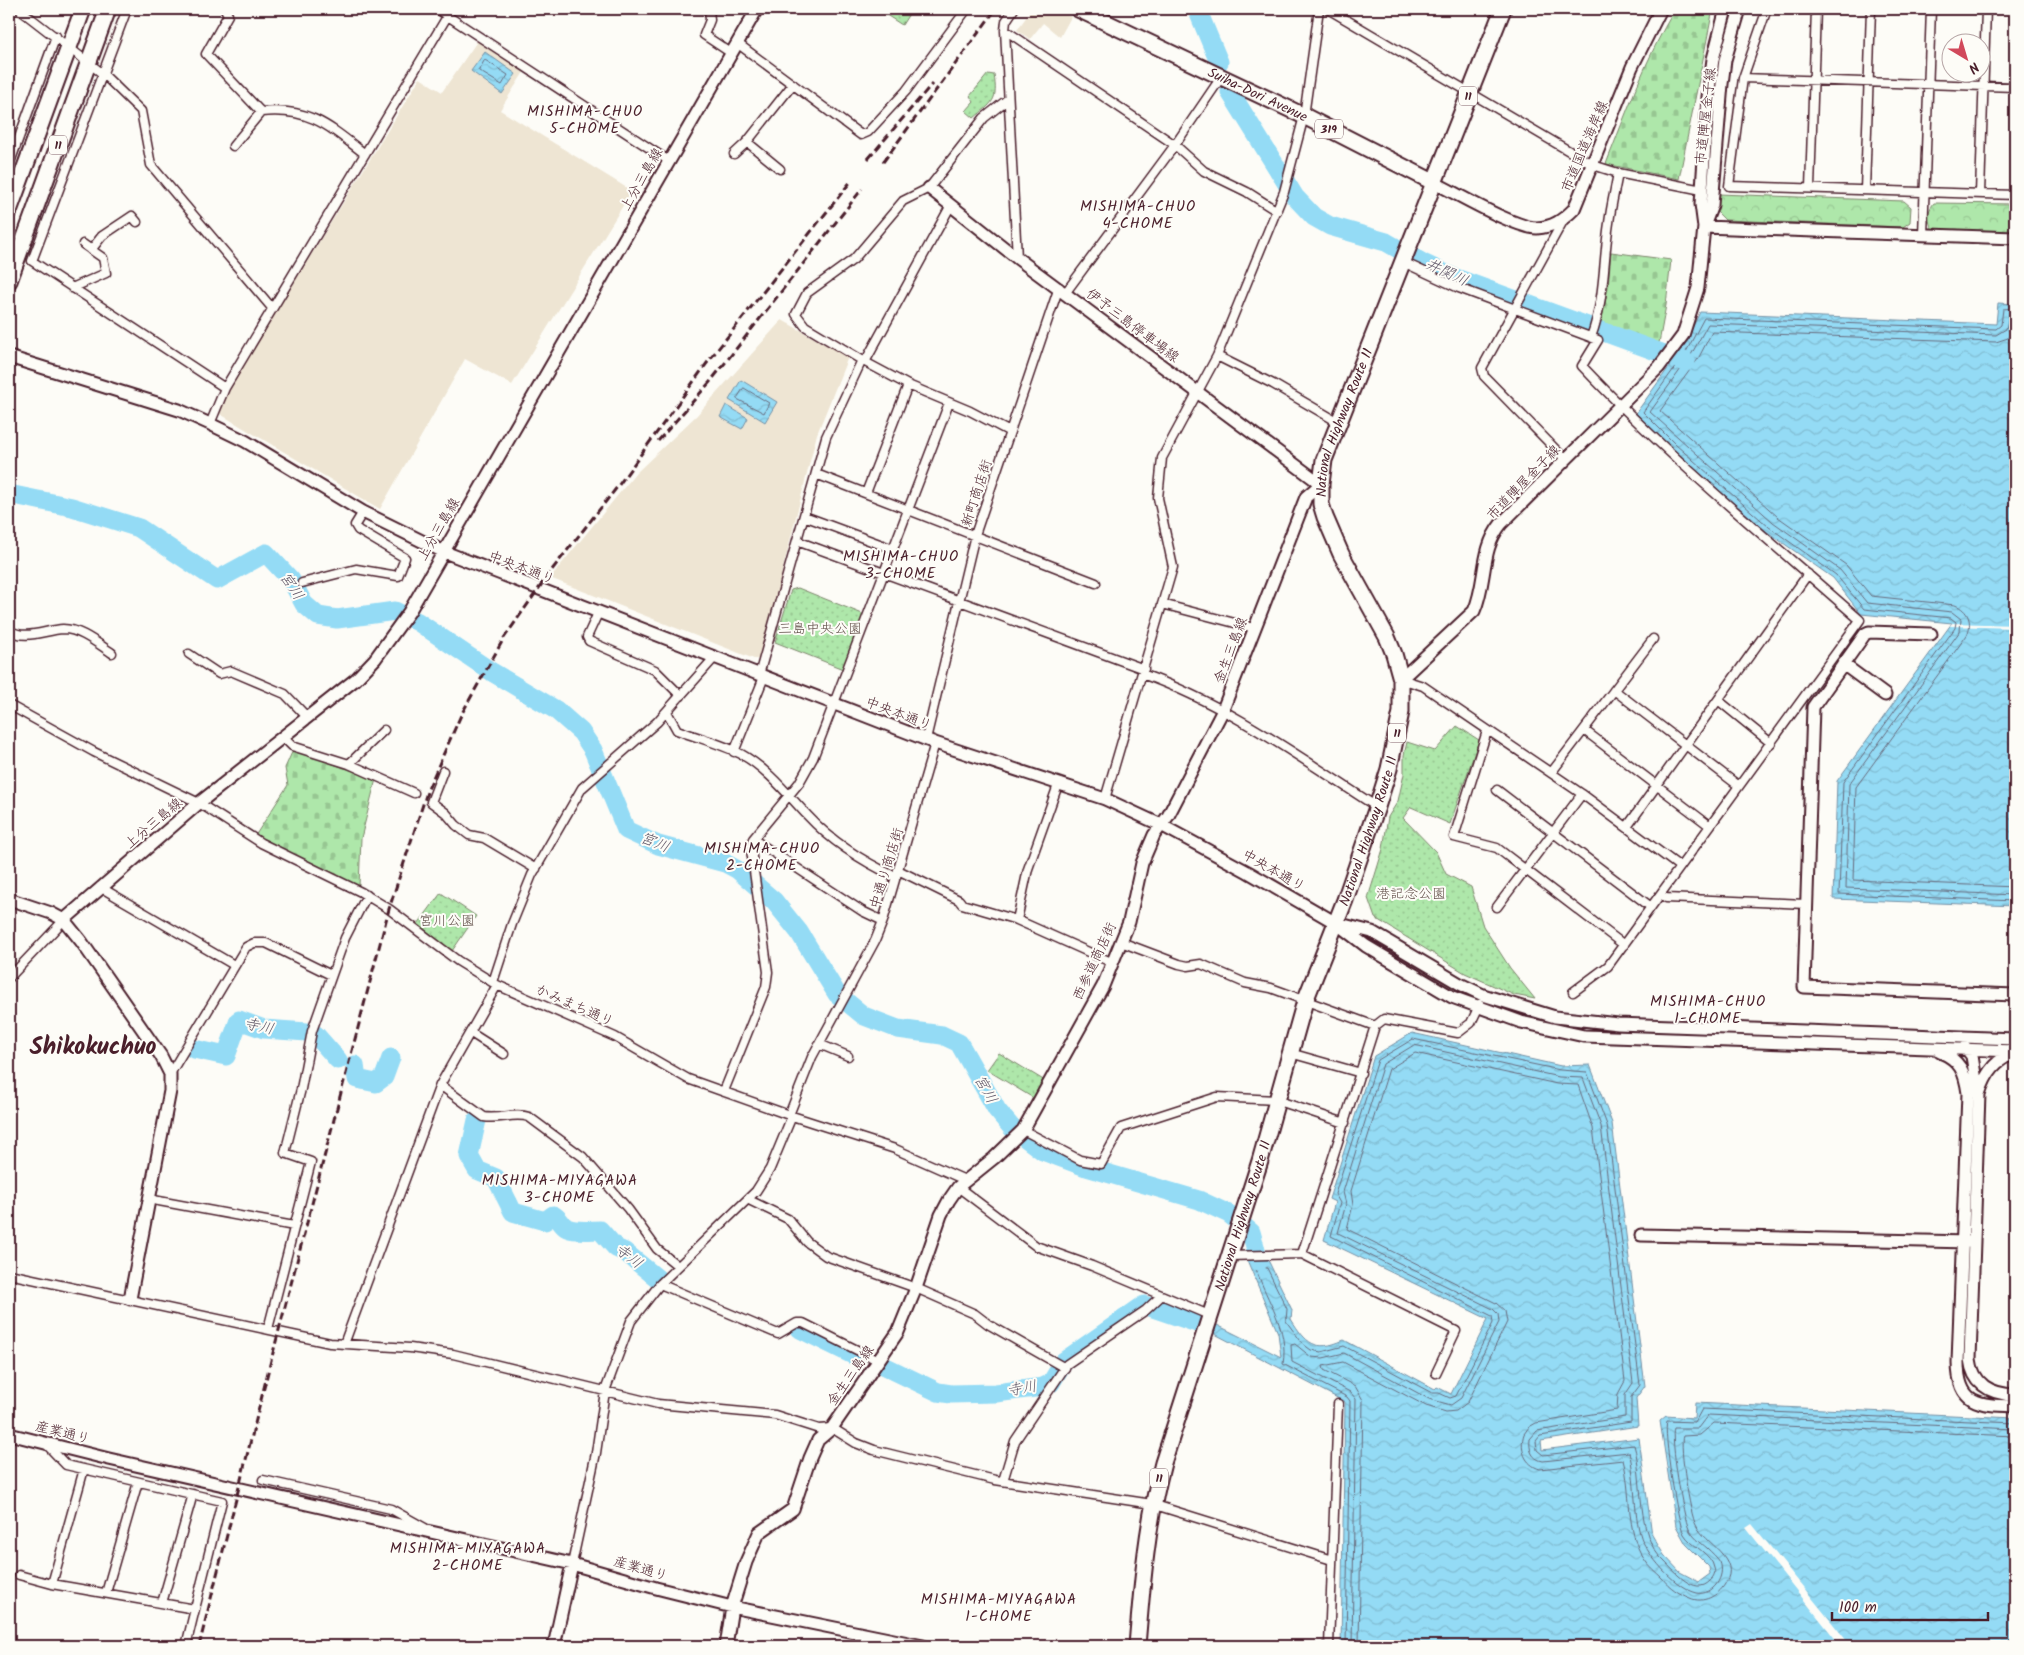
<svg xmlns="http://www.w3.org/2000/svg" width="2024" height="1655" viewBox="0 0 2024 1655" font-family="Kalam,'Klee One',sans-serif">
  <defs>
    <pattern id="forest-crowns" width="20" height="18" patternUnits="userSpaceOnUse" patternTransform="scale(1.25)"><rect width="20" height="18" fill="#aee7aa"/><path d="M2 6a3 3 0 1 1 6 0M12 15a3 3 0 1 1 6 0" fill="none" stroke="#97c692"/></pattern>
    <pattern id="cemetery-stones" width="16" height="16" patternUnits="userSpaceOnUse" patternTransform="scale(1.25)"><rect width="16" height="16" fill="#aee7aa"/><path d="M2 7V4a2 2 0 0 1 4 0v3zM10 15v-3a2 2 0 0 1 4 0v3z" fill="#97c692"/></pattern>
    <pattern id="park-dots" width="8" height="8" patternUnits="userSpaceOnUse" patternTransform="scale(1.25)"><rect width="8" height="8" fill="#aee7aa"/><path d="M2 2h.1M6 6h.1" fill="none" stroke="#97c692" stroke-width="1.8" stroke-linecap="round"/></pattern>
    <pattern id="water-waves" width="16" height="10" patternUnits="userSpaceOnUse" patternTransform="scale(1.25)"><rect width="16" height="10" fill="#94dbf5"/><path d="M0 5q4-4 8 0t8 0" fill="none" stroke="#81bcd2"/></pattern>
  </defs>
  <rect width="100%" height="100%" fill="#fdfcf7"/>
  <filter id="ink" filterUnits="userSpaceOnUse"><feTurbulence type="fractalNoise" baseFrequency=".02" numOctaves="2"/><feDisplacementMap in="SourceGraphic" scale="10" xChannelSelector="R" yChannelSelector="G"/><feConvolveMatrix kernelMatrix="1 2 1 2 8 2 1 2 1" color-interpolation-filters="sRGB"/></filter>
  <g filter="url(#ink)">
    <path fill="#eee5d3" d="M1032,9H1056L1071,17L1060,37L1043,23L1030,39L1017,30Z
      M478,40L524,72L500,110L632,191L512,385L465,359L380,509L215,411L420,78L442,92Z
      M782,320L848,357L817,434L760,659H754L550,578L636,473L697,415Z"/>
    <path fill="url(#forest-crowns)" stroke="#7c836a" d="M1718,194L1904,201L1911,207L1910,222L1903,227L1725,220L1717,212Z
      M1934,203L2015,204V232L1933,231C1928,221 1926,212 1934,203Z"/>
    <path fill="url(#cemetery-stones)" stroke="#7c836a" d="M1675,9H1713L1679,179L1606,164C1627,111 1646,58 1675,9Z
      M1611,252L1671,260L1666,305L1659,343L1601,323L1608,287Z
      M293,750L376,779L361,838L359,886L255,836L288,785L285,768Z"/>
    <path fill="url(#park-dots)" stroke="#7c836a" d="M877,9H912L902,25Z
      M988,74L994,75C998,101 993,102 974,118L966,111L974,102L970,96Z
      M798,588L865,615L843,669L775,642L791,590Z
      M1457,726L1479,740L1450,824L1411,807L1403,818L1436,852L1446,874L1471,887L1483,926L1510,968L1535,999L1514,995L1465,973L1375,918L1368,898L1383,849L1388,817L1398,801L1404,774V755L1407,742L1435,751Z
      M441,893L476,916L452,951L418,924Z
      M999,1053L1045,1081L1035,1099L987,1070Z"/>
    <path fill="url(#water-waves)" stroke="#7690a4" d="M485,52L516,74L502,94L471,71Z
      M1998,303L2015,304V906L1833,899L1837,781L1952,623L1861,614L1833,578L1766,531L1672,449L1636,413L1682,349L1700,312L1996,324Z
      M741,380L777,402L765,422L729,400Z
      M726,405L748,418L742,429L720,417Z
      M1412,1033L1561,1066L1590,1065L1612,1123L1645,1386L1636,1398L1638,1426L1541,1441L1542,1450L1639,1438L1652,1535L1664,1555L1680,1572L1699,1582L1710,1574L1709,1567L1686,1544L1676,1526L1660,1421L1666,1416L1694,1418L1695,1403L2015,1418V1646H1341L1345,1402L1213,1333L1215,1324L1281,1357L1278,1333L1247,1260L1269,1262L1292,1310L1291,1319C1306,1343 1315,1353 1344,1340L1435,1389L1437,1387L1451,1394L1488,1319L1324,1240L1335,1202L1329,1199L1374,1056Z"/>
    <path fill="#fdfcf7" d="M1952,623L2015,625V628L1950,626Z
      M1752,1524L1851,1646H1841L1746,1528Z"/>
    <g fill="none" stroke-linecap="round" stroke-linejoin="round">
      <path stroke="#686a7c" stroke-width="1" d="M485,60L508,75L502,85L479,71Z
        M2015,308L2003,309L2001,325L1996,329L1704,318L1686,352L1643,412L1676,445L1769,527L1836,575L1864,609L1951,618L1956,622L1955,628L1843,782L1839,894L2015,901
        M2015,315H2009L2006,329L1996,335L1708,324L1691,355L1650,412L1773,522L1840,570L1867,603L1952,612L1961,619L1960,631L1849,784L1846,888L2015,895
        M2015,326L2008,338L1996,342L1712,332L1698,359L1660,411L1778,517L1846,565L1871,596L1955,605C1968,610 1973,622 1967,635L1856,787L1853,880L2015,887
        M744,388L769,403L764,413L737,399Z
        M1346,1646L1350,1401L1347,1397L1283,1364C1289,1328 1267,1302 1256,1269L1258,1266L1267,1268L1287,1309L1286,1321L1303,1344L1311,1350L1321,1352L1344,1346L1432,1393H1439L1450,1398L1456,1396L1493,1323L1492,1316L1331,1236L1340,1203L1335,1194L1378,1060L1413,1039L1560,1070L1587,1072L1607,1125L1640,1385L1631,1397V1422L1540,1436L1536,1441L1537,1450L1543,1455L1634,1445C1644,1479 1635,1536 1664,1561C1674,1571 1695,1597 1710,1581C1714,1578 1716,1573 1714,1568C1712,1554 1691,1546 1684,1534C1677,1521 1663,1432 1667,1421L1695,1422L1702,1409L2015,1423
        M1352,1646L1356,1399L1350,1392L1292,1362L1291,1345L1295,1344L1311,1357L1323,1358L1344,1353L1429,1399L1451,1405L1461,1398L1499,1322L1498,1314L1493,1309L1338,1233L1346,1204L1343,1192L1383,1064L1414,1045L1559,1077L1583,1078L1601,1126L1633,1383L1625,1395V1417L1537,1431L1530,1439C1529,1449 1531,1459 1543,1461L1629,1452C1636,1476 1633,1521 1643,1542C1652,1560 1676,1588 1697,1593C1713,1596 1726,1576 1720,1562C1717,1557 1711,1552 1707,1548C1700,1542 1693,1537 1689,1529C1683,1517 1670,1438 1674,1428H1698L1708,1415L2015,1429
        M1359,1646L1363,1400L1355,1386L1324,1370L1323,1366L1343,1362L1426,1406L1446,1412L1456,1411L1468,1402L1507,1322L1505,1311L1496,1303L1347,1229L1353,1205L1351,1191L1389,1069L1415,1053L1557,1084L1578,1085L1593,1128L1625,1381L1618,1394L1617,1410L1536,1423L1529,1427L1524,1434C1519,1449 1525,1465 1540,1469L1623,1460C1632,1492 1625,1530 1644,1559C1649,1567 1656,1572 1662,1578C1670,1588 1678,1593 1690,1598C1703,1604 1718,1596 1725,1584C1742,1558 1705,1544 1696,1525C1690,1515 1679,1445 1683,1436L1700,1435L1714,1423L2015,1436"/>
      <path stroke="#94dbf5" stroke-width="19" d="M1197,9L1219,62
        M1230,92L1295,197L1314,217L1330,226L1386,242L1423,263L1453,277L1686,362
        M9,494L72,507L139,528L217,580L266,553L291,580L304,604L318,616L337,619L395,611L418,622L492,672L556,710L581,732L593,750L626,830L658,845L725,863L738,870L774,901L799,932L837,994L864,1016L898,1029L942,1035L959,1043L997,1110L1012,1128L1043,1151L1086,1167L1199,1200L1229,1214L1251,1232L1259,1261
        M194,1049L226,1056L239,1020L264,1029L307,1032L316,1035L338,1060
        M355,1065L357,1079L376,1083L384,1077L391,1058
        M477,1120L469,1156L477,1170L496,1178L513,1212L545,1221L553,1215C560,1218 561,1225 567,1228C576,1232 591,1230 600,1230L616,1248L625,1252L657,1278
        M800,1329L857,1357
        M880,1364L938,1392L951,1394L996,1393L1043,1387L1051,1383L1064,1361L1144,1305L1197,1323"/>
      <g stroke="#4a1f2b" stroke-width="11">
        <path id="street" d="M19,9L103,74L141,111L151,165L272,308
          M127,9L32,261L225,388
          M225,9L228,15L206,54L261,112C309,107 329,126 365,154
          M437,9L669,161
          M709,9L710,20L704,35L731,53
          M1014,9L1006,21L1005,30L1017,258
          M1328,9L1593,165L1618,173L1702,190
          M1005,30L1175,145L1204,171L1247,192L1277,211
          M737,43L861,135L868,132L906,91L967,9
          M1743,78L1767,9
          M2015,87L1743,78L1729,186L2015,195
          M1008,99L984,118L929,188L903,201L854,259L807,293L796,314L805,326L865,362L908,385L970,411L1010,432
          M747,142L780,169
          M233,146L261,112
          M734,154L747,142L793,84
          M9,165L56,36
          M1810,188L1816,9
          M1865,190L1871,9
          M1980,194L1986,9
          M1563,221L1482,368L1484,376L1566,460
          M1923,235L1931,9
          M91,250L102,236L132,216L137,222
          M1403,262L1459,288L1598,340L1582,366C1668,457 1766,537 1860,620L1608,966L1573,992
          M72,288L106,273L103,258L83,244
          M1066,292L1175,145L1222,76
          M1591,337C1605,300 1603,262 1609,223C1611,206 1615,190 1618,173
          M1217,356L1273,384L1338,422
          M865,362L951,205
          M210,424L225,388L448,15
          M816,474L1096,583
          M866,493L908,385
          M804,516L893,549
          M797,541L1144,669
          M302,583L356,569L398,576L405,558L358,530L355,525L363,512
          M1162,604L1254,628
          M599,611L587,637L589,641L655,670L681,696
          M9,630C25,641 45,630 63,629C81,629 98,644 112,653
          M189,654L219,674L231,671L285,694L308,718
          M1142,674C1227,704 1302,759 1377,807
          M759,675L826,437L862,360
          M1401,679L1423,686L1582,794L1680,867
          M1614,690L1739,786
          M1718,700L1771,743
          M9,705L94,752L199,803L261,843L361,892L389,909L458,961L497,985L615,1037L688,1079L789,1115L895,1149L965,1180
          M667,712L677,730C698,738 722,744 741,754C768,769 788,795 808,816C832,842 864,862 896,877
          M1584,730L1710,826
          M1487,731L1454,837L1497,848L1624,945
          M283,737L292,746L349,764L414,793
          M926,739L975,535L1059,287
          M734,752L764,677
          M349,764L384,730
          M443,771L431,802L446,813L456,825L469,835L484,838L536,869
          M1551,773L1653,639
          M1497,790L1651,907
          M1105,799L1173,567L1158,498L1162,458L1217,356L1284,192L1304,116L1319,9
          M1627,827L1808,574
          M753,839L862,911L883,921
          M898,870L959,900L962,904L1017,920L1028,869L1058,785
          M100,887L234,965
          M1661,894L1666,898L1806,904
          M1497,907L1582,794
          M1017,920L1113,963
          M1121,942L1179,964L1188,966L1201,964L1245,983L1271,988L1375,1026
          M9,978L64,920
          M493,982L512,924L532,875L582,788L657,722L715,657
          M471,1033L504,1054
          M819,1044L848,1056
          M1290,1053L1361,1073
          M170,1074L246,947L254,943H266L331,975
          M440,1085L484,1117C500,1120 514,1112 529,1117L583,1157L628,1209L657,1249L678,1266
          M724,1091L766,987L768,972L753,864L751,850L753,839L799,783L813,758L949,403
          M789,1115L812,1057L875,941L883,921L935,743
          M1023,1130L1080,1160L1101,1164L1121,1128L1217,1097L1276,1100L1345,1123
          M958,1187L1036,1246L1092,1266L1209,1315
          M148,1199L294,1226
          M749,1200L788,1219L807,1242L826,1256L916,1288L975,1314L988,1324L1065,1368
          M1302,1254L1375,1026L1384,1019L1458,1033L1471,1023L1480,1004
          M1229,1256L1302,1254L1456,1331L1436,1373
          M9,1274L330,1343L410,1348L453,1354L658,1404L775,1415L819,1429L832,1428L856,1443L874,1450L995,1480L1152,1504L1332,1560
          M660,1284L778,1334L797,1323H803L877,1360
          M268,1329L311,1162L285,1153L301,1089L312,1031L345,938L367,895
          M344,1344L440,1085L497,985
          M46,1444L66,1465L222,1501L195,1609
          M263,1480L391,1509L425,1528
          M1003,1481L1015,1441L1067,1364L1146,1310L1161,1296
          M572,1564L596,1453L605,1391L631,1321L660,1284L756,1191L770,1169L792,1116
          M19,1575L52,1584L195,1609L186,1646
          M52,1584L84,1469
          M106,1593L138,1482
          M162,1603L193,1494
          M1329,1646L1338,1404"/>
      </g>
      <g stroke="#4a1f2b" stroke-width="15">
        <path id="secondary" d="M1435,183C1458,194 1515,228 1537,228C1553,227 1563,220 1574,209L1632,67L1661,9
          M1704,226L1712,205L1722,84L1725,60L1740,9
          M1704,227L2015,238
          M9,357L179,410L210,424L245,441L363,512L442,551L935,743L1105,799L1161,825L1248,872L1336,923L1366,946L1452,997L1521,1022L1584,1036L2015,1051
          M1931,634L1869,632L1865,634L1813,707L1804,987L2015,995
          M1843,664L1885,695
          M1401,679L1474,611C1487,582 1480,550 1501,524L1659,367L1683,335L1698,288L1704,227L1701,204L1708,97L1713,59L1726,9
          M9,899L51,913L64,920L81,941L161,1056L170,1074V1091L130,1299
          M64,920L199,803L356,679L375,659L409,612L757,9
          M1340,924L1372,932L1460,984L1483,995L1555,1017L1618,1024L2015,1039
          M1965,1047L1972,1056L1978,1093
          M1940,1052C1960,1060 1965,1072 1968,1093L1958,1362C1958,1405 1979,1405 2015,1406
          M2015,1054C1995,1058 1985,1075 1979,1094L1970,1359C1973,1385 1991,1394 2015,1395
          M1641,1235L1970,1242
          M9,1434L109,1459L572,1564L656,1588L732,1607L923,1646
          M554,1646L572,1564
          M726,1646L732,1607L746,1562L759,1533L793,1509L810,1458L818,1440L832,1428L898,1332L916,1288L941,1215L949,1200L958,1187L994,1158L1023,1130L1103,986L1129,922L1142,863L1154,835L1168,816L1222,712L1306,497L1321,484L1017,258L929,188"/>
      </g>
      <g stroke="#4a1f2b" stroke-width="19">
        <g id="highway">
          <path id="s1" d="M1078,9L1304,116L1435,183"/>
          <path d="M9,211L83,9"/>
          <path d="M9,281L108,9"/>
          <path id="s2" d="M1137,1646C1142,1584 1147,1523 1163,1463L1260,1161L1305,1001L1345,900L1377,807L1389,769L1401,712V679L1394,654L1387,637L1341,554L1325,517L1321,504V484L1324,460L1503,9"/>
        </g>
      </g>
      <use href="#street" stroke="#fdfcf7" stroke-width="8"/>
      <use href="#secondary" stroke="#fdfcf7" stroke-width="11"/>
      <use href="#highway" stroke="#fdfcf7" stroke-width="15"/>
      <path stroke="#4a1f2b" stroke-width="3" stroke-dasharray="8 4" stroke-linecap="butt" d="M868,159L932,84
        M883,162L996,9
        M658,441L710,382L862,189
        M199,1646L268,1372L389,909L428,789L461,715L504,638L551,571L618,486L710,359L852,180"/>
    </g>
  </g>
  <g text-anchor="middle" stroke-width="4" stroke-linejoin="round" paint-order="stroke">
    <g fill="#fdfcf7" stroke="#806168" stroke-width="1">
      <rect x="1459" y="86.5" width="18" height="19" rx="4"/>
      <rect x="1315" y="119.5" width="28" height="19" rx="4"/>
      <rect x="49" y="135.5" width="18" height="19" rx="4"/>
      <rect x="1388" y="723.5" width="18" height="19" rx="4"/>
      <rect x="1150" y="1468.5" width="18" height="19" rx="4"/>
    </g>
    <g font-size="12" font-weight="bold" fill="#4a1f2b">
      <text x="1468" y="100">11</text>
      <text x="1329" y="133">319</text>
      <text x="58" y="149">11</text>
      <text x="1397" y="737">11</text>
      <text x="1159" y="1482">11</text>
    </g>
    <g font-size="14" fill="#4a1f2b" stroke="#fdfcf7">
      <text dy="5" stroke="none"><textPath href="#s1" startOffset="199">Suiha-Dori Avenue</textPath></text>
      <text transform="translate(1705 116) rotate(-84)" y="5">市道陣屋金子線</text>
      <text transform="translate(1584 146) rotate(-67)" y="5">市道国道海岸線</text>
      <text transform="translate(641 179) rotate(-60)" y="5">上分三島線</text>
      <text transform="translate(1133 325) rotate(37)" y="5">伊予三島停車場線</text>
      <text dy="5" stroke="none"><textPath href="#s2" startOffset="1285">National Highway Route 11</textPath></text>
      <text transform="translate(1523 482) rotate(-46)" y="5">市道陣屋金子線</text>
      <text transform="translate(976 493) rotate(-72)" y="5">新町商店街</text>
      <text transform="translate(438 529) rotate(-60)" y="5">上分三島線</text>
      <text transform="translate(522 567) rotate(21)" y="5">中央本通り</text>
      <text transform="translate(1230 650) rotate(-69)" y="5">金生三島線</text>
      <text transform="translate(899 713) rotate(21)" y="5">中央本通り</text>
      <text transform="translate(153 823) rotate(-40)" y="5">上分三島線</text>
      <text dy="5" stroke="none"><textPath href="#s2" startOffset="850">National Highway Route 11</textPath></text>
      <text transform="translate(886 868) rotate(-73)" y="5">中通り商店街</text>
      <text transform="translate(1274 870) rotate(30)" y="5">中央本通り</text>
      <text transform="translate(1094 961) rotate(-65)" y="5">西参道商店街</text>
      <text transform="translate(575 1005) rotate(24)" y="5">かみまち通り</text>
      <text dy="5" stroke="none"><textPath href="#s2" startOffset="445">National Highway Route 11</textPath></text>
      <text transform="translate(850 1375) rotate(-55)" y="5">金生三島線</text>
      <text transform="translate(63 1432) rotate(14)" y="5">産業通り</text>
      <text transform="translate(641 1568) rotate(16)" y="5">産業通り</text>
    </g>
    <g font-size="14" fill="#63514b" stroke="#fdfcf7">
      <text x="820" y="633">三島中央公園</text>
      <text x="1411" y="898">港記念公園</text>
      <text x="447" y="925">宮川公園</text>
    </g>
    <g font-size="15" letter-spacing="1" fill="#4a1f2b" stroke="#fdfcf7">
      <text x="585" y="116">MISHIMA-CHUO<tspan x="585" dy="17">5-CHOME</tspan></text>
      <text x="1138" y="211">MISHIMA-CHUO<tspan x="1138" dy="17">4-CHOME</tspan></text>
      <text x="901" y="561">MISHIMA-CHUO<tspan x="901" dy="17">3-CHOME</tspan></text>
      <text x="762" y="853">MISHIMA-CHUO<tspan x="762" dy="17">2-CHOME</tspan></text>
      <text x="1708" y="1006">MISHIMA-CHUO<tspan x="1708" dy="17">1-CHOME</tspan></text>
      <text x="560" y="1185">MISHIMA-MIYAGAWA<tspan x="560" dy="17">3-CHOME</tspan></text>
      <text x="468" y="1553">MISHIMA-MIYAGAWA<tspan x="468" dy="17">2-CHOME</tspan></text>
      <text x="999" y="1604">MISHIMA-MIYAGAWA<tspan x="999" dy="17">1-CHOME</tspan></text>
    </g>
    <g font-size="15" font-style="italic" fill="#605768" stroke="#fdfcf7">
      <text transform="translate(1447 272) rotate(25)" y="5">井関川</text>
      <text transform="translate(292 586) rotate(56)" y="5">宮川</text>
      <text transform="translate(655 842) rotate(22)" y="5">宮川</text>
      <text transform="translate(259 1026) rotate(13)" y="5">寺川</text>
      <text transform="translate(986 1089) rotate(61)" y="5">宮川</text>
      <text transform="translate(629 1256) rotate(37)" y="5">寺川</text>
      <text transform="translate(1022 1388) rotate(-10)" y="5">寺川</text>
    </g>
    <g font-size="24" font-weight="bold" fill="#4a1f2b" stroke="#fdfcf7">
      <text x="93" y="1054">Shikokuchuo</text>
    </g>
  </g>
  <rect width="2024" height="1655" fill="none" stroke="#fdfcf7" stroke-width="30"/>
  <rect x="15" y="15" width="1994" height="1625" fill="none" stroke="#4a1f2b" stroke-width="2" filter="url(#ink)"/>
  <g transform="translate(1966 58) rotate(142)"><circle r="24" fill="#fdfcf7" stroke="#b5a4a5"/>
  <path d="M0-4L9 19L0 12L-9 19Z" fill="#d1495b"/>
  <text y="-8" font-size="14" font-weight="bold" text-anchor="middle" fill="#4a1f2b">N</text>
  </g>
  <path d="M1832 1612v8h156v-8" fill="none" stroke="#4a1f2b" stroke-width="2.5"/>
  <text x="1839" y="1612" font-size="15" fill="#4a1f2b" stroke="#fdfcf7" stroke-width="4" paint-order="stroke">100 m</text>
</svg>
